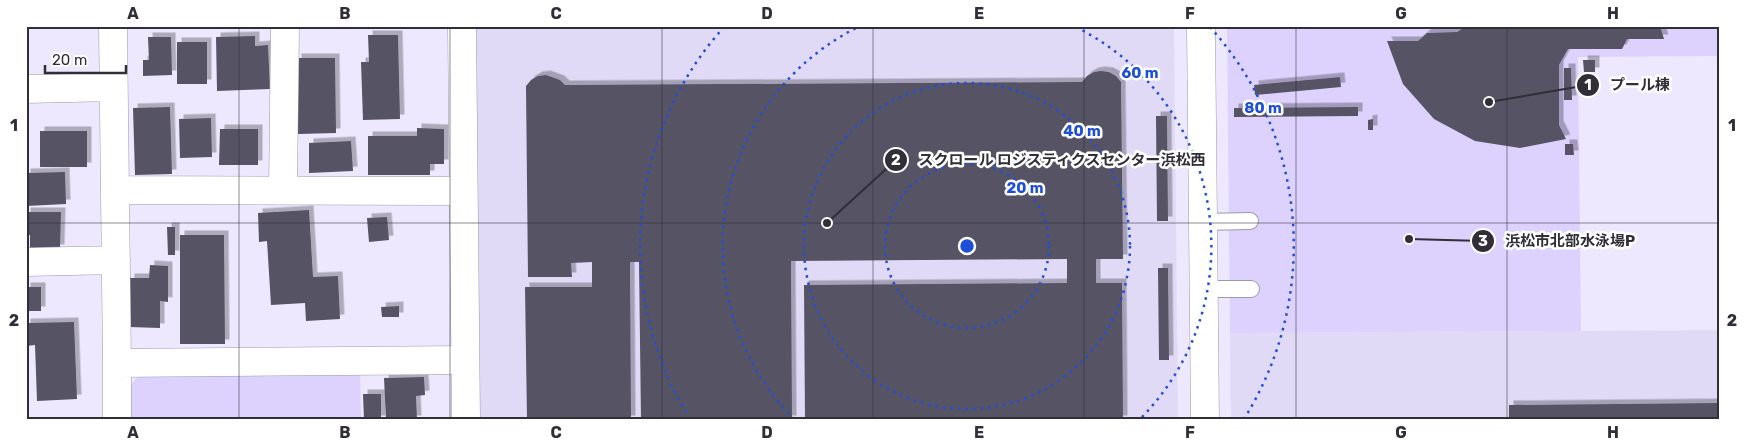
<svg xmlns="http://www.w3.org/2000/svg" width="1746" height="446" viewBox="0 0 1746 446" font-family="Rubik,'Noto Sans JP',sans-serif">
  <defs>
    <filter id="shadow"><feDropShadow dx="4.5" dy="-4.5" stdDeviation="0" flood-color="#0004"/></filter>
  </defs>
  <rect width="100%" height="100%" fill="#ede8fe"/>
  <path fill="#e1daf7" d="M476,26H1174L1178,420H480Z
    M1720,330V420H1231L1230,333Z"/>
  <path fill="#ddd2fd" d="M1227,26H1720V56L1578,57L1581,331L1230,333Z
    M143,372L360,373L361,420H129L127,388Z"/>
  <path fill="#575265" filter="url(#shadow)" d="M1466,26H1660L1664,39H1627L1622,49H1568L1559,65V125L1566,139L1520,148L1475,141L1434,119L1403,84L1387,41H1418L1427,33L1457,32Z
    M368,35H398L400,119L363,120L361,62H369Z
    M255,36V46L268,45L270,89L217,91L216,37Z
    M148,37H171L172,75L143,76V60H149Z
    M177,42H207V84H177Z
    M297,58H335L336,133L298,134Z
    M1583,60H1595V72H1584Z
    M1564,68H1571L1572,100H1564Z
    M1101,71L1109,72L1116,76L1121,82L1123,259H1096V283H1122L1123,420H805L804,285L1067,283V259L791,261L792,420H641L639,262H630L631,420H527L525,287H592V262L571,263L572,277H528L526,86L531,80L538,76L546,75L560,80L565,85L1082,82L1087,76L1094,72Z
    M1340,77L1341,87L1255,95L1254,85Z
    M170,107L172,174L135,175L133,108Z
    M1358,107V116L1234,117V108Z
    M1156,116H1167L1168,221H1157Z
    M211,118L212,157L180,158L179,119Z
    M1373,119V130H1368V120Z
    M417,128L444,129V164H430V175H368V136H417Z
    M220,129H258V165H219Z
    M40,131H87V167H40Z
    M351,141L353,171L309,173V143Z
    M1565,144H1573L1574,155H1565Z
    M65,172L66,204L26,206V173Z
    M309,210L313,277L338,276L340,319L306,321L305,303L271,305L267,241L259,242L258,213Z
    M26,212H61L60,249H30V235H26Z
    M387,217L389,240L369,242L367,218Z
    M167,227H175V255H168Z
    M180,235H224L225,344H180Z
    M150,265L168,266V302L160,301V328L129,327L130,278H149Z
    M1158,268H1168L1169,360H1159Z
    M26,287H41V311H26Z
    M399,306V317H382L381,307Z
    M74,322L77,399L37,401L35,345L26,346V323Z
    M424,377L425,395L416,396L417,420H386L384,378Z
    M363,394H381V420H364Z
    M1720,403V420H1509V405Z"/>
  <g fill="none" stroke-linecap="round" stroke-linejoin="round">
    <g stroke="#9e98ad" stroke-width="18">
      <path id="service" d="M1203,222L1250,221
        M1204,289H1251"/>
    </g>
    <g stroke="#9e98ad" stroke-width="29">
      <path id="minor" d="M113,26L117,363L465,360
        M26,89L113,87
        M283,189L285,26
        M116,190L463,191
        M26,262L116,260
        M117,420V363"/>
    </g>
    <g stroke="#9e98ad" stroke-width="29">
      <path id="tertiary" d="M462,26L466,420
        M1201,26L1205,420"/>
    </g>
    <use href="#service" stroke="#fff" stroke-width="16"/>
    <use href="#minor" stroke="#fff" stroke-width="28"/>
    <use href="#tertiary" stroke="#fff" stroke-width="28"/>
  </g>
  <path fill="none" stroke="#312e37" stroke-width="1" stroke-opacity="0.55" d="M239,26V420M450,26V420M662,26V420M873,26V420M1084,26V420M1296,26V420M1507,26V420M26,223H1720"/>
  <g fill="none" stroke="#1d4ed8" stroke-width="2.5" stroke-dasharray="2.5 5">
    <circle cx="967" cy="246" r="82"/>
    <circle cx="967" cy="246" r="163"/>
    <path d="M794 419A245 245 0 0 1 858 27M1076 27A245 245 0 0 1 1140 419"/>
    <path d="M690 419A327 327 0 0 1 724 27M1210 27A327 327 0 0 1 1244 419"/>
  </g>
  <circle cx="967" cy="246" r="8" fill="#1d4ed8" stroke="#fff" stroke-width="2.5"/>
  <g font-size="15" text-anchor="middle" font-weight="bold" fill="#1d4ed8" stroke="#fff" stroke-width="5" stroke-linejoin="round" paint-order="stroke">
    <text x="1140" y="78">60 m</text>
    <text x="1263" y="113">80 m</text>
    <text x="1082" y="136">40 m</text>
    <text x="1025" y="193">20 m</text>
  </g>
  <path fill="none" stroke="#312e37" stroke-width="2" d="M1489 102L1588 85M827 223L896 160M1409 239L1483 241"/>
  <g fill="#312e37" stroke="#fff" stroke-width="2">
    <circle cx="1489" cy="102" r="5"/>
    <circle cx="827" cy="223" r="5"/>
    <circle cx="1409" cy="239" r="5"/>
    <circle cx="1588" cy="85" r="12"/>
    <circle cx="896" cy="160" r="12"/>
    <circle cx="1483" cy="241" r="12"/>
  </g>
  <g font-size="15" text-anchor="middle" font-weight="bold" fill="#fff">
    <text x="1588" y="90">1</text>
    <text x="896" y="165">2</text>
    <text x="1483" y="246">3</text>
  </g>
  <g font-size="15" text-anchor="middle" font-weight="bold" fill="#312e37" stroke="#fff" stroke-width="5" stroke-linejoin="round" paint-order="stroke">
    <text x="1640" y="90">プール棟</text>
    <text x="1062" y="165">スクロール ロジスティクスセンター浜松西</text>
    <text x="1570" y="246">浜松市北部水泳場P</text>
  </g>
  <rect width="1746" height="446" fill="none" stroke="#ffffff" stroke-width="55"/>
  <path d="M45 65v8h81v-8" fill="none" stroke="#312e37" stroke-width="2.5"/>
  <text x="52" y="65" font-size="15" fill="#312e37" stroke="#ffffff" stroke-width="4" paint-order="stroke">20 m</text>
  <rect x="28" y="28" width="1690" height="390" fill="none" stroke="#312e37" stroke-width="2"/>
  <g font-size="16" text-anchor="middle" font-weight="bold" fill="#312e37">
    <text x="133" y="19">A</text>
    <text x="345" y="19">B</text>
    <text x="556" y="19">C</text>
    <text x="767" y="19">D</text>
    <text x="979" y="19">E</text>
    <text x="1190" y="19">F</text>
    <text x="1401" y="19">G</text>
    <text x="1613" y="19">H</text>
    <text x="14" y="131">1</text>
    <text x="1732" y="131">1</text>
    <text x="14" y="326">2</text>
    <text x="1732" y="326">2</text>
    <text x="133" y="438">A</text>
    <text x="345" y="438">B</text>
    <text x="556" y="438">C</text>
    <text x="767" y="438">D</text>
    <text x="979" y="438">E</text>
    <text x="1190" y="438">F</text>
    <text x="1401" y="438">G</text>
    <text x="1613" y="438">H</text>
  </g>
</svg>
